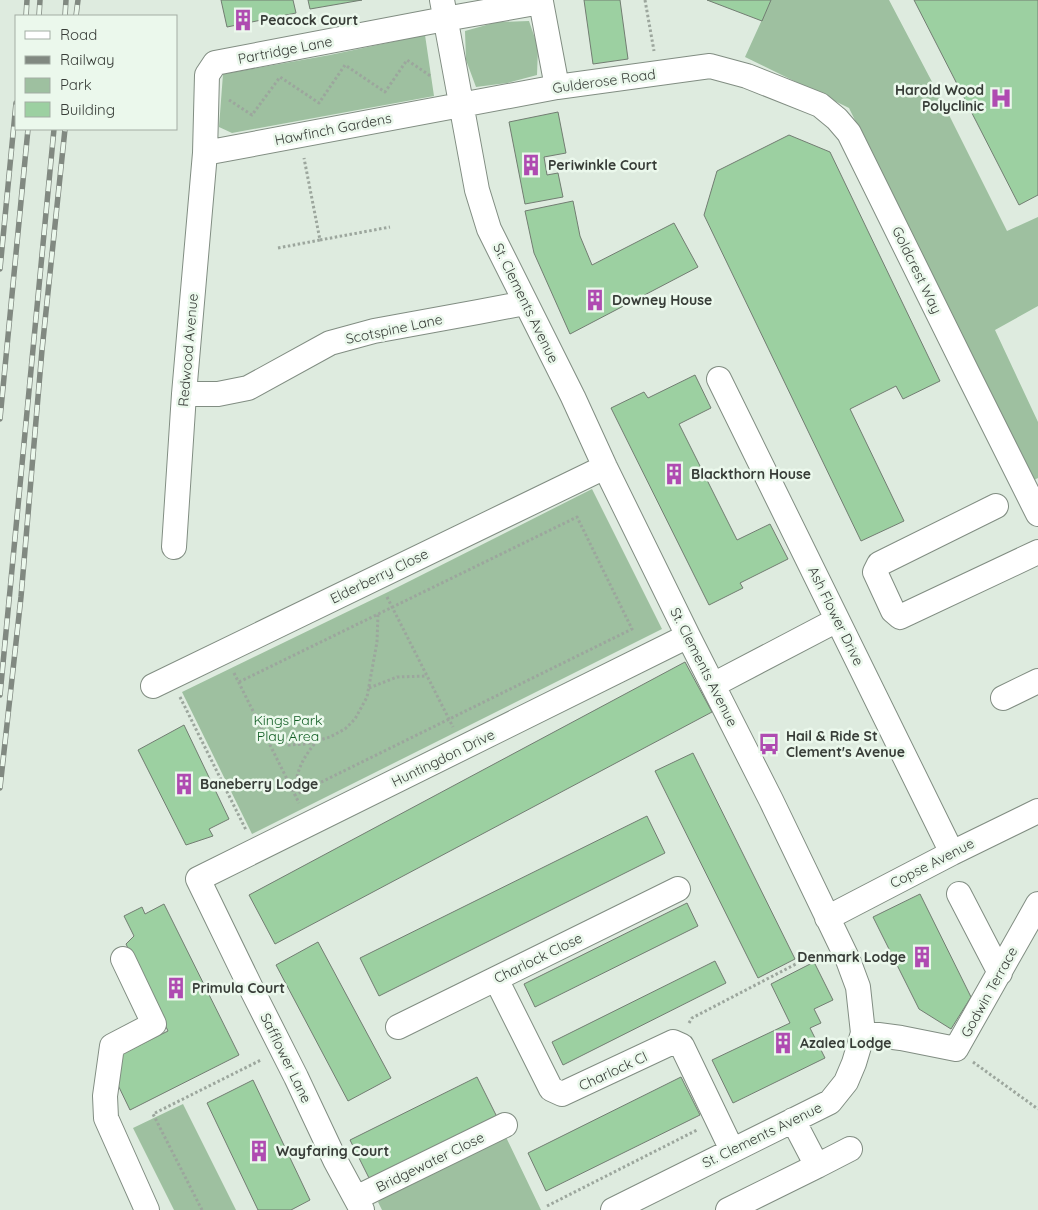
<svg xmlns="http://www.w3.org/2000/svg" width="1038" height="1210" viewBox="0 0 1038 1210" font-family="Quicksand,sans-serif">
  <rect width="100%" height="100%" fill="#deebdf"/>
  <path fill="#9ec0a0" d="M771,0H889L940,97L1007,231L1038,217V306L995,330L1038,422V478L1034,480L964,343L849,108L745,57Z
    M529,21L538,47L537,75L507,83L476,87L466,60L465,31L497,22Z
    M425,35L434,96L232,133L219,127L223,74L330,55Z
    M592,489L662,629L252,834L182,692L388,592Z
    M183,1104L236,1210H174L133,1128Z
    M505,1135L541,1210H382L378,1202L387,1194Z"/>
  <path fill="#9cd0a1" stroke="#727d72" d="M221,0H293L296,13L227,27Z
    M308,0H362L310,9Z
    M584,0H620L628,59L593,64Z
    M707,0H771L762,21Z
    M914,0H1038V195L1019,205Z
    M558,112L566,153L544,157L547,175L558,173L563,197L525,204L509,122Z
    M789,135L830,152L940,381L903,399L896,386L850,409L904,521L861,541L704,215L717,171Z
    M573,201L580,236L592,265L674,223L698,267L570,334L534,253L525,211Z
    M695,375L711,408L679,424L737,540L770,524L788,559L740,583L743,588L709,605L611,408L644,392L648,398Z
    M685,662L712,712L275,944L249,895Z
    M184,725L229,819L209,829L213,836L186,845L138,750Z
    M693,753L795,959L758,978L655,771Z
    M647,816L665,853L379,996L360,958Z
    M920,894L971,997L951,1029L919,1009L873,917Z
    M687,903L698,926L535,1007L524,984Z
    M164,904L239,1055L130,1110L117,1083L120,1055L168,1031L126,944L134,936L124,916L142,907L145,914Z
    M318,942L391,1078L348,1101L276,965Z
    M715,961L726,983L563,1065L552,1042Z
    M814,962L833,1000L814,1009L821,1023L810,1028L825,1058L733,1103L712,1060L790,1023L771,984Z
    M477,1077L497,1117L370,1180L350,1140Z
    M681,1077L700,1115L546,1191L528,1153Z
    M253,1080L310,1200L291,1210H258L207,1103Z"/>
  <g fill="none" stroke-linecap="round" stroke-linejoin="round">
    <g stroke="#818d82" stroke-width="26">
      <path id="minor" d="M442,0L477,190L489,229L573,397L605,467L688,636L771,800L848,960L858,987L863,1033L854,1063L846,1082L830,1102L613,1210
        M205,153L557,87L710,66L747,76L820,105L837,119L849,133L968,374L1038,514
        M719,379L952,853
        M184,394H218L248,388L330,343L374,331L478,312L525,303
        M996,506L879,564L875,572L893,611L900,617L1038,552
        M174,547L184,394L205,153L207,75L215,63L445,19L541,2L557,87
        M713,685L837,620
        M153,686L605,467
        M1003,698L1038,681
        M959,894L1000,973
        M827,918L952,853L1038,811
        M123,959L154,1024L112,1046L105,1096L106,1118L147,1210
        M496,979L551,1089L562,1094L673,1042L682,1046L732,1150
        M398,1027L678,889
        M863,1033L901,1038L956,1049L1038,904
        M793,1120L817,1166L850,1149
        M356,1198L505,1125
        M362,1210L335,1160L296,1077L250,986L198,879L688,636
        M728,1210L817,1166"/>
    </g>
    <path stroke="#9ca69d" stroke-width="3" stroke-dasharray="2.5 2.5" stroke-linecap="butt" d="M645,0L654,51
      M229,100L252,115L280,77L319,103L345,65L385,92L407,60L432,77
      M320,240L390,227
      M278,248L320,240L304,158
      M387,597L453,727
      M234,673L299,803
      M239,682L577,517L632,629L295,795C295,773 302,759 316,742
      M369,688L397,677L427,676
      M180,697L246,830
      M265,735L289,745L306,744L330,737L345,729L355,719L367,697L377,642L378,614
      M689,1023L692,1018L819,952
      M973,1062L1038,1109
      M547,1206L697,1130
      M202,1210L153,1114L261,1060"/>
    <use href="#minor" stroke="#fff" stroke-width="24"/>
    <g stroke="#818981" stroke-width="5.5">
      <path id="rail" d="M26,16L27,0
        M39,16L40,0
        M65,16L66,0
        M76,16L78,0
        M0,269L16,103
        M0,419L28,129
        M0,695L54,129
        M0,788L21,597L42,350L65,129"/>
    </g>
    <use href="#rail" stroke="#ebf8ec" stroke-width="4" stroke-dasharray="11" stroke-linecap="butt"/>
  </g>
  <defs>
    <g id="building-bare" transform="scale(1.725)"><path d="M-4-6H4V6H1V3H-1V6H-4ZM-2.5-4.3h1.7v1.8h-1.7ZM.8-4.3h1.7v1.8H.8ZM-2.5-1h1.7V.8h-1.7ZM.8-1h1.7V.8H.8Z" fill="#af4bb1" stroke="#ebf8ec" stroke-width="2.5" paint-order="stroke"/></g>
    <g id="hospital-bare" transform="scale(1.725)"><path d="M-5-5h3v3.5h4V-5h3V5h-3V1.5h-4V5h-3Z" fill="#af4bb1" stroke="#ebf8ec" stroke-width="2.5" paint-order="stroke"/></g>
    <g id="bus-bare" transform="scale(1.725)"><path d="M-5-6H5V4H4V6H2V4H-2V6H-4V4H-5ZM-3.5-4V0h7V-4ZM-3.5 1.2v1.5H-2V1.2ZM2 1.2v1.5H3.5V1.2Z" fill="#af4bb1" stroke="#ebf8ec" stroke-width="2.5" paint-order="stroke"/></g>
  </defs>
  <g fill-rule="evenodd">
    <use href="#building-bare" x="243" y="20"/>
    <use href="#hospital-bare" x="1001" y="98"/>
    <use href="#building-bare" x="531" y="165"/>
    <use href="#building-bare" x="595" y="300"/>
    <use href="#building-bare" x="674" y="474"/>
    <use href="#bus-bare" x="769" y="744"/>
    <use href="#building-bare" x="184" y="784"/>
    <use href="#building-bare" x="922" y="957"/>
    <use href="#building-bare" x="176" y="988"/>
    <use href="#building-bare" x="783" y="1043"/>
    <use href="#building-bare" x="259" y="1151"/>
  </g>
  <g text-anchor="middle" stroke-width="5" stroke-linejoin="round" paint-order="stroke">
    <g font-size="14" font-weight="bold" fill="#383d38" stroke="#ebf8ec" text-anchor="start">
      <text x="260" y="25">Peacock Court</text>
      <text x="984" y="95" text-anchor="end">Harold Wood<tspan x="984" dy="16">Polyclinic</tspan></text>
      <text x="548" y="170">Periwinkle Court</text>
      <text x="612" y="305">Downey House</text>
      <text x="691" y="479">Blackthorn House</text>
      <text x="786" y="741">Hail &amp; Ride St<tspan x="786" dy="16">Clement's Avenue</tspan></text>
      <text x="200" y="789">Baneberry Lodge</text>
      <text x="906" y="962" text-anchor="end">Denmark Lodge</text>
      <text x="192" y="993">Primula Court</text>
      <text x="800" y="1048">Azalea Lodge</text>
      <text x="276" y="1156">Wayfaring Court</text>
    </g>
    <g font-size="14" fill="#383d38" stroke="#ebf8ec">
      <text transform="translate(285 50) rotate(-11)" y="5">Partridge Lane</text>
      <text transform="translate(604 81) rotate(-8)" y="5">Gulderose Road</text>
      <text transform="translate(333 129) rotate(-11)" y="5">Hawfinch Gardens</text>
      <text transform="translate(917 270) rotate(64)" y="5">Goldcrest Way</text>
      <text transform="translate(526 303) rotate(64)" y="5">St. Clements Avenue</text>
      <text transform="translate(394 329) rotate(-12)" y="5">Scotspine Lane</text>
      <text transform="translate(188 350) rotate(-85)" y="5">Redwood Avenue</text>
      <text transform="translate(379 576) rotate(-26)" y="5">Elderberry Close</text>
      <text transform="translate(836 616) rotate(64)" y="5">Ash Flower Drive</text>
      <text transform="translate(704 667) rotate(63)" y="5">St. Clements Avenue</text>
      <text transform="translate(443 758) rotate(-26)" y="5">Huntingdon Drive</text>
      <text transform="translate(932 863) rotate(-27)" y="5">Copse Avenue</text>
      <text transform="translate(538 958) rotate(-26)" y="5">Charlock Close</text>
      <text transform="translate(989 992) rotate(-61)" y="5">Godwin Terrace</text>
      <text transform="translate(286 1058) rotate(64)" y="5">Safflower Lane</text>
      <text transform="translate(613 1071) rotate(-25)" y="5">Charlock Cl</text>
      <text transform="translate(762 1135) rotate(-26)" y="5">St. Clements Avenue</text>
      <text transform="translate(430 1162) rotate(-26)" y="5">Bridgewater Close</text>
    </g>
    <g font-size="14" fill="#125e24" stroke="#ebf8ec">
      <text x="288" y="725">Kings Park<tspan x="288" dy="16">Play Area</tspan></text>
    </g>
  </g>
  <rect x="15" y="15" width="162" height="115" fill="#ebf8ec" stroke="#a3ada4"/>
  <rect x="25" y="31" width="25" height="8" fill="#ffffff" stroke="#a3ada4"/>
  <text x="60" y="40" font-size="15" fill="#383d38">Road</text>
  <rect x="25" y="56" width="25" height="8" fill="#818981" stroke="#a3ada4"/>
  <text x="60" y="65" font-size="15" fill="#383d38">Railway</text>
  <rect x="25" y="78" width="25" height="15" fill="#9ec0a0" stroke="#a3ada4"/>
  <text x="60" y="90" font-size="15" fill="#383d38">Park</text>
  <rect x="25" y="102" width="25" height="15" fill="#9cd0a1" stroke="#a3ada4"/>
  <text x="60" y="115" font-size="15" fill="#383d38">Building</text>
</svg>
